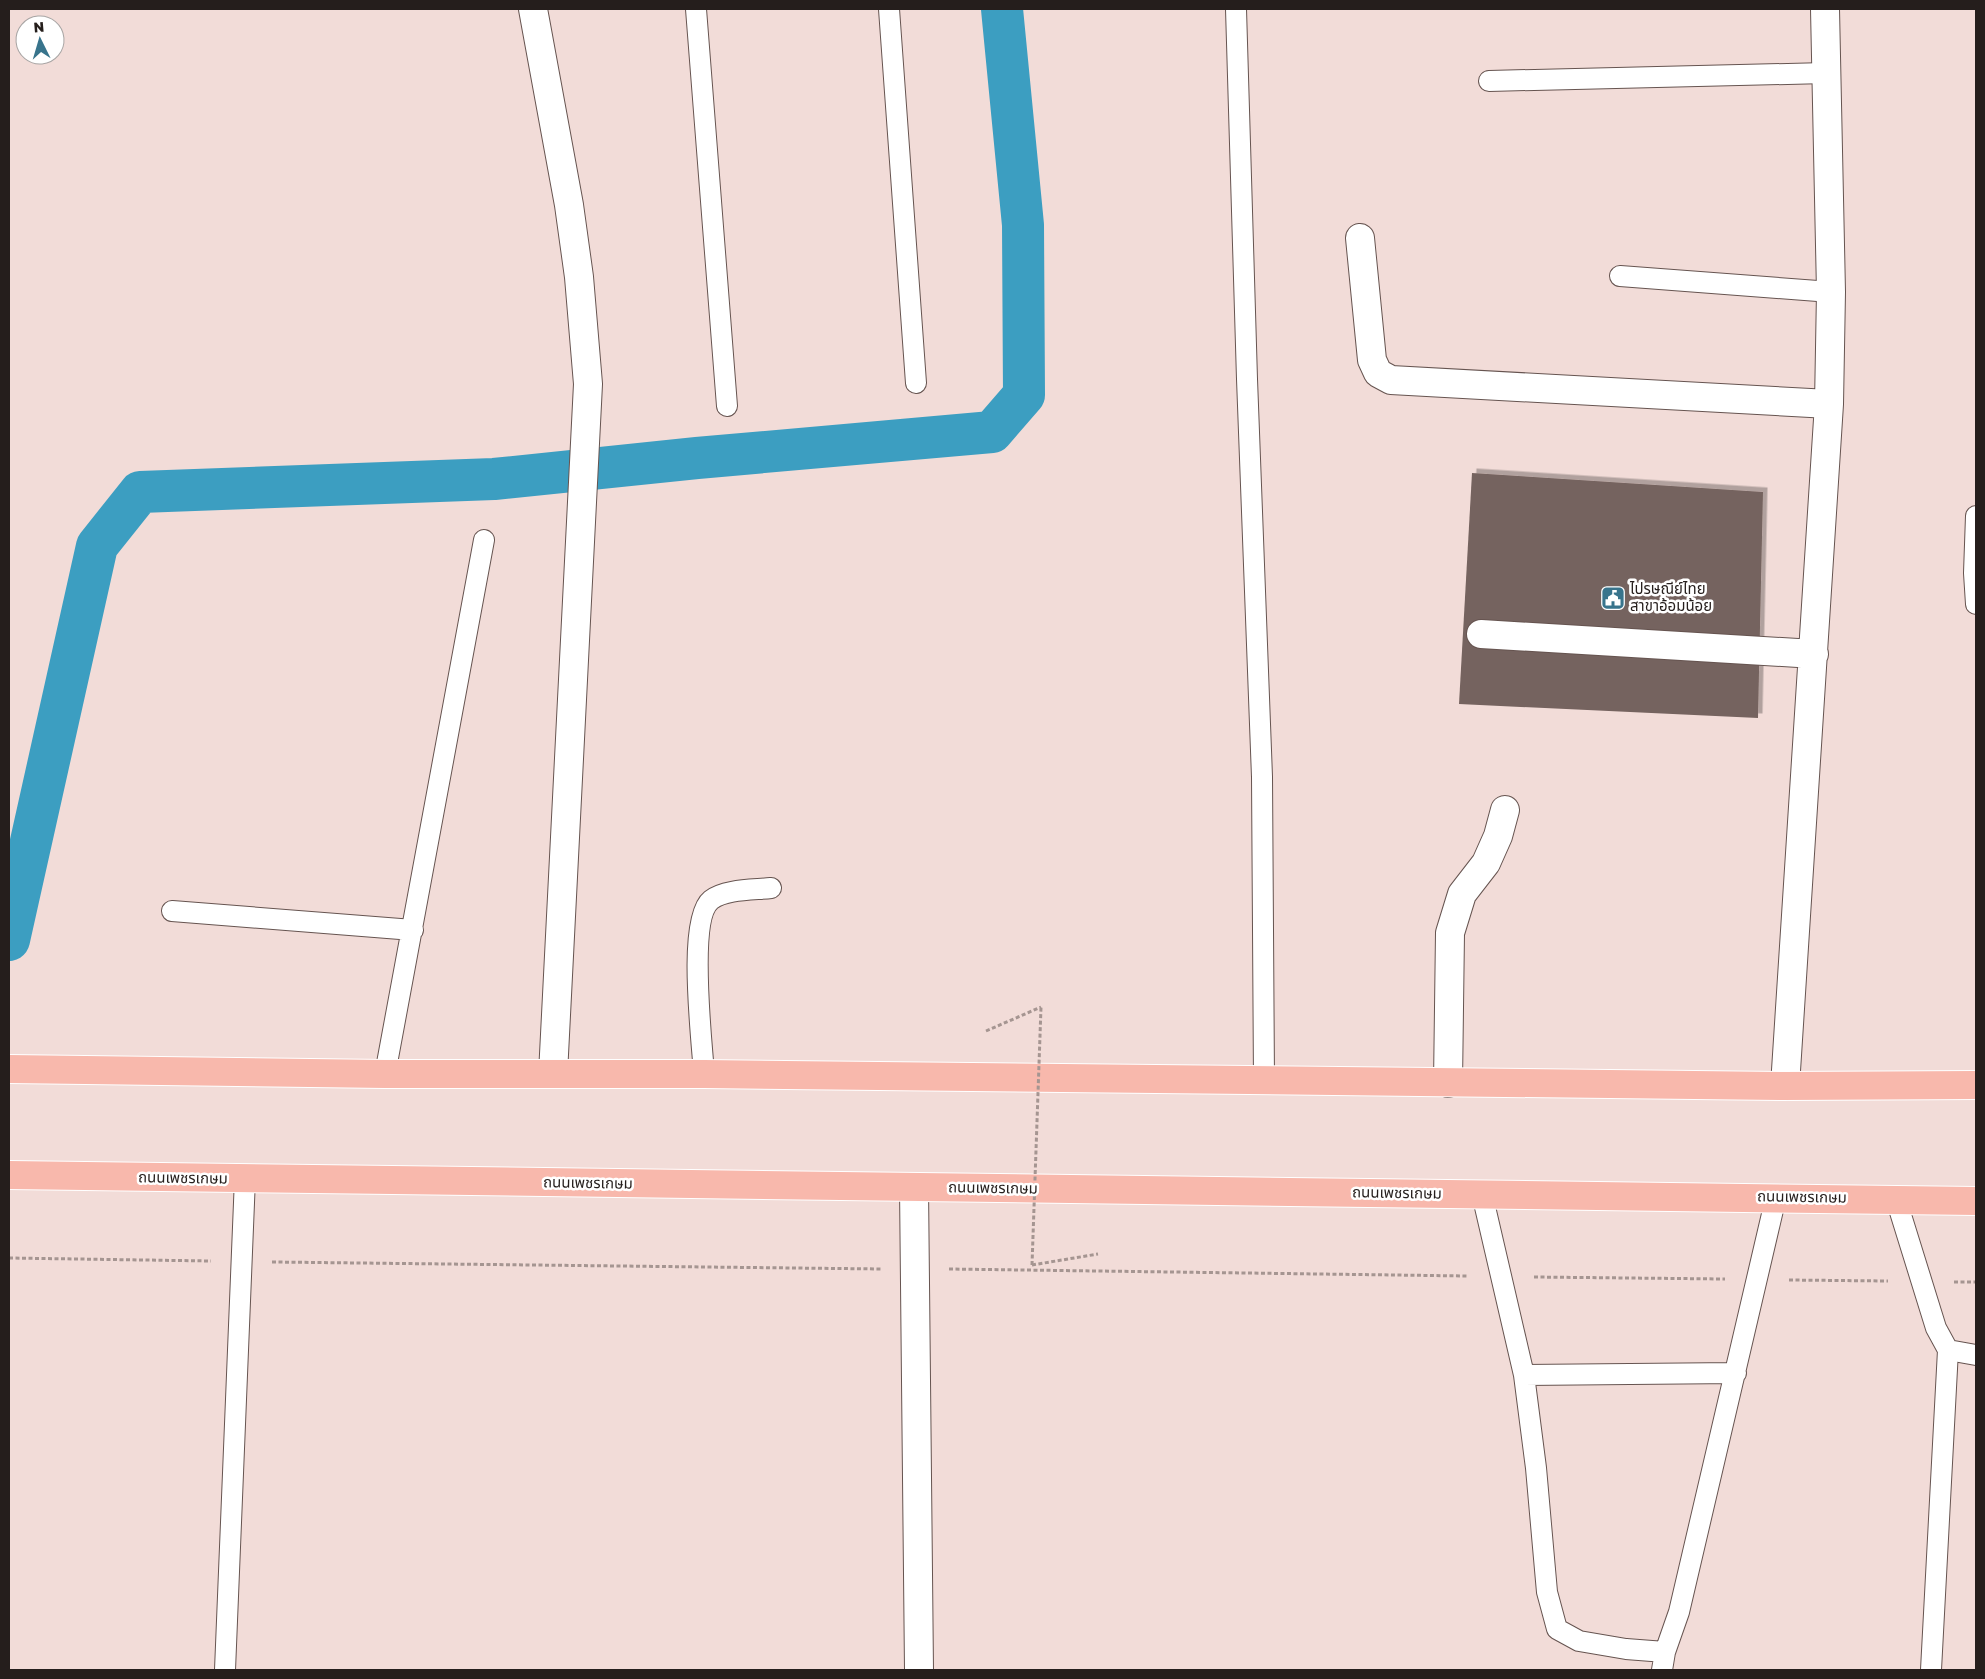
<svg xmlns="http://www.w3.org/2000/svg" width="1985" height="1679" viewBox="0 0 1985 1679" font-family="'Golos Text','Noto Sans Thai',sans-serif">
  <defs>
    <filter id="shadow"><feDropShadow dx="4.5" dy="-4.5" stdDeviation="0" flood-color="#0004"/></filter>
  </defs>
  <rect width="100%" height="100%" fill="#f2dcd8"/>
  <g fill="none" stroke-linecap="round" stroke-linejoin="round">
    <path stroke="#3c9ec1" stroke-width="42" d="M9,940L97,546L140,492L494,479L697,458L992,432L1024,395L1023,225L1002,9"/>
  </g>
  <path fill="#75635f" filter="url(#shadow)" d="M1472,473L1763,492L1758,718L1459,704Z"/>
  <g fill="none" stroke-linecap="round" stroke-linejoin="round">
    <g stroke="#665450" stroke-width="22">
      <path id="lane" d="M696,9L727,406
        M889,9L916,383
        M1236,9L1247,379L1262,777L1264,1081
        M1489,81L1826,73
        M1620,276L1831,292
        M1976,516L1974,573L1976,604
        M172,911L413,930
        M385,1074L484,540
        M704,1074C702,1041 687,919 711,900C725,889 754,890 771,888
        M1482,1194L1524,1375L1536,1468L1547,1592L1557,1629L1579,1641L1626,1649L1665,1652L1679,1612L1776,1197
        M1896,1199L1936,1328L1948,1350L1976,1355
        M1524,1375L1736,1373
        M225,1670L245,1178
        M1662,1670L1665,1652
        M1931,1670L1948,1350"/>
    </g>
    <g stroke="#665450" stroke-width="30">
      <path id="street" d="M533,9L569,205L579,277L588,384L553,1074
        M1360,238L1372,360L1378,373L1391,380L1829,404
        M1481,634L1814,654
        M1448,1083L1450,933L1462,894L1486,863L1498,836L1505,810
        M1785,1086L1829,404L1831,292L1825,9
        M914,1187L919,1670"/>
    </g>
    <g stroke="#fff" stroke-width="30">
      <path id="primary" d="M9,1069L385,1074H704L1785,1086L1976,1085
        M9,1175L1976,1201"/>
    </g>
    <path stroke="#a59591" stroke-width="3" stroke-dasharray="4 2.5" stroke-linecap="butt" d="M986,1031L1041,1007
      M9,1258L211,1261
      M272,1262L881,1269
      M1032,1265L1098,1254
      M949,1269L1468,1276
      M1534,1277L1725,1279
      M1789,1280L1888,1281
      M1954,1282H1976"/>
    <use href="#lane" stroke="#fff" stroke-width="20"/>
    <use href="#street" stroke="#fff" stroke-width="28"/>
    <use href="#primary" stroke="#f8b8ac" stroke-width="28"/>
    <path stroke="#a59591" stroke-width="3" stroke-dasharray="4 2.5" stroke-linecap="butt" d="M1032,1265L1041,1007"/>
  </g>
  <defs>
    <g id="civic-square" transform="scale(1.25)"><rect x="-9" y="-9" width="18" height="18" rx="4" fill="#38748c" stroke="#fff"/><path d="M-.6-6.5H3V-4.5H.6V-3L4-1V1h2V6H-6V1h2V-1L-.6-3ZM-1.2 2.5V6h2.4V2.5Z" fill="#fff"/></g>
  </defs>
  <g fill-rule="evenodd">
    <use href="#civic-square" x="1613" y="598"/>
  </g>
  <g text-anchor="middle" stroke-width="5" stroke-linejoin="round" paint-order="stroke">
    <g font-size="15" fill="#251e1c" stroke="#fff" text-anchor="start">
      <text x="1630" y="594">ไปรษณีย์ไทย<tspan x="1630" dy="17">สาขาอ้อมน้อย</tspan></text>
    </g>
    <g font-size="15" fill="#251e1c" stroke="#fff">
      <text transform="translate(183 1178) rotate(1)" y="5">ถนนเพชรเกษม</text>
      <text transform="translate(588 1183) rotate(1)" y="5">ถนนเพชรเกษม</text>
      <text transform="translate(993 1188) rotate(1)" y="5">ถนนเพชรเกษม</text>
      <text transform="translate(1397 1193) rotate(1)" y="5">ถนนเพชรเกษม</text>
      <text transform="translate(1802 1197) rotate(1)" y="5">ถนนเพชรเกษม</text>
    </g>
  </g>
  <rect width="1985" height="1679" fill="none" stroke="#251e1c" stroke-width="20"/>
  <g transform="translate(40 40) rotate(355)"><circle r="24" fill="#ffffff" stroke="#a8a5a4"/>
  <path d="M0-4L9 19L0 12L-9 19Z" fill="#38748c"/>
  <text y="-8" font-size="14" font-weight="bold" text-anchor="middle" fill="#251e1c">N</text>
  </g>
</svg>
